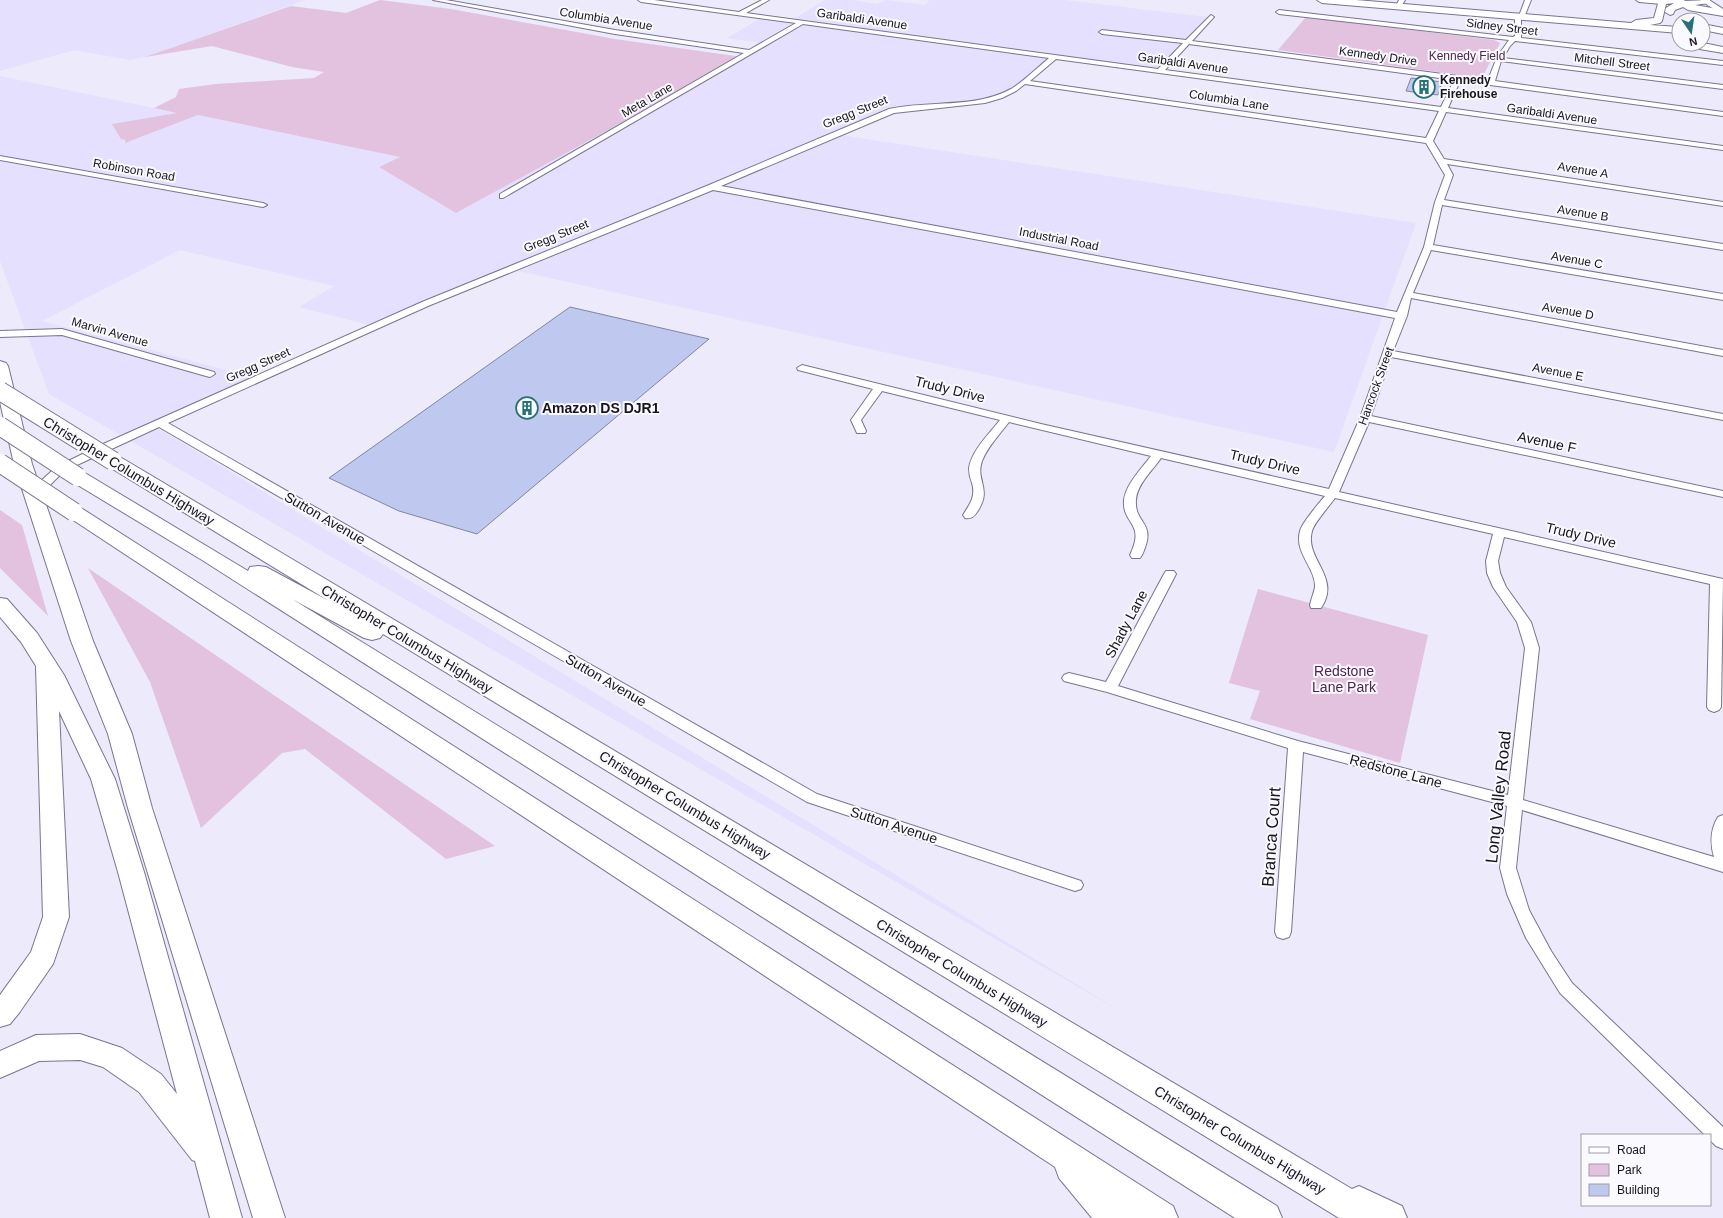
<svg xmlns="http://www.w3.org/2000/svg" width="1723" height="1218" viewBox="0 0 1723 1218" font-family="Helvetica,sans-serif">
  <rect width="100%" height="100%" fill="#eceafb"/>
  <path fill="#e4e0fd" d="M0,0H305L145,57L130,60L74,50L0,71Z
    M825,0H852L877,4L886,0L926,5L929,0H1064L1207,17L1160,71L1054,57L1020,82L1013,89L1000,96L957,103L914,106L833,134L1416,223L1334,452L514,270L377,327L299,307L334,286L180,250L42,321L256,378L151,424L1122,1012L49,394L0,261V76L178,113L112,124L125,143L198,115L401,157L379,167L456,213L698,81L762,43L727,38L763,17L790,21Z"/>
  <path fill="#e2c2df" d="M380,0L451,9L615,39L742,57L456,213L379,167L400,157L198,115L125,143V140L121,139L112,124L177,113L154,108L176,97L179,89L216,84L314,78L324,72L292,67L212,46L145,57L291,6L346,13Z
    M1306,17L1494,40L1500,43L1482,78L1278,50Z
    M0,510L22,525L48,616L0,568Z
    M88,568L495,846L446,859L305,749L282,753L201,828L150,682Z
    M1258,589L1428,635L1400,763L1250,719L1260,691L1229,683Z"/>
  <path fill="#bfc9f0" stroke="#7f869f" d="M1411,78L1442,82L1438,95L1406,91Z
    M570,307L709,339L477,534L399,511L329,478Z"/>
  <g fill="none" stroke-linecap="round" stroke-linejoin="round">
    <g stroke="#79758f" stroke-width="2">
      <path id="minor" d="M433,0H446L615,30L749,50L796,23L641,2L638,0H654L739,12L762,0H769L746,13L1158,69L1183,43L1102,34L1099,32L1102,30L1186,40L1211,15L1214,17L1213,18L1192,41L1488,80L1497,57L1509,40L1279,14L1276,12L1279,10L1513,37L1515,36V17L1519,16L1525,0H1531L1525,15L1521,16V38L1723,61V65L1515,41L1510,46L1503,58L1723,85V89L1501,61L1495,81L1723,112V116L1460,81L1448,108L1723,146V150L1446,112L1433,141L1444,159L1723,202V206L1447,164L1453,175L1444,200L1723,244V250L1442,205L1433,245L1723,294V300L1431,250L1413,293L1723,350V356L1411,298L1407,316L1393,351L1723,414V420L1391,357L1371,416L1723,491V497L1369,422L1339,492L1723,579L1721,707L1719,710L1714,712L1709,710L1707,707L1710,584L1504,537L1498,561L1500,573L1506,587L1531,622L1539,648L1523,800L1714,857C1710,843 1710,830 1718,817L1723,815V872L1522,810L1516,868L1529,910L1551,951L1572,983L1723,1127V1149L1716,1146L1710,1140V1135H1705L1560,993L1526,938L1507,894L1500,868L1507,806L1303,752L1291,932L1289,937L1283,939L1277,937L1275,932L1288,748L1107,692L1064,681L1062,678L1064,675L1069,673L1106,682L1164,574L1166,571H1174L1176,574L1118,686L1298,741L1508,795L1525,648L1517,622L1493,587L1487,573L1486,561L1493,534L1335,498C1330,505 1314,523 1312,531C1304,559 1342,577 1321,608H1311L1310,605C1311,599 1314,593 1315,587C1316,568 1294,553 1300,531C1302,523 1319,503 1325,496L1161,458C1153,470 1137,484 1136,500C1134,525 1158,521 1142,555L1140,558H1132L1130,555C1146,522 1122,525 1124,500C1126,484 1142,468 1151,456L1009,422C1000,434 988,446 982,461C975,481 993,489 977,512C974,517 971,519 965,518L963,515C970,504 976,496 972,483C970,478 969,473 969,468C972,450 989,434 1000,420L882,391L861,420L866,431L865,433H857L851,420L873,389L798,370L797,368L802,365L1041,424L1329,489L1360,418L1395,318L713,190L428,306L168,423L817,794L1081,881L1083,885L1081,889L1075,891L807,802L159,427L64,471L51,484L42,501H34L32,499L42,480L56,467L101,445L422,302L709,185L889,109C929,100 974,109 1011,89C1024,81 1037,68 1049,58L803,24L503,198H500V194L744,53L615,34ZM1189,44L1454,80L1441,107L1165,70ZM1056,59L1439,111L1426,138L1030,81ZM1025,84L1426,143L1445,175L1435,202L1424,247L1397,312L721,186L894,113L985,103L1002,98L1016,91Z
        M1399,0H1405L1402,5L1397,4Z
        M1636,0H1659L1665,2L1662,4L1639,2Z
        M0,156L263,203L267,205L263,207L0,160Z
        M62,329L214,372L215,374L210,377L206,376L62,335L0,337V331Z"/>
    </g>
    <g stroke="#79758f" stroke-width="2">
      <path id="secondary" d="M1700,0H1709L1723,9V15Z"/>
    </g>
    <g stroke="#79758f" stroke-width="2">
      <path id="trunk" d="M1317,0H1356L1631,23L1636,20L1654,18L1659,0H1685L1684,1L1710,0L1709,3L1695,5L1723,10V16L1688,10L1683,7L1675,10L1673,14L1670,15L1665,12L1666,8L1674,3L1666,4L1662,21L1660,23L1650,25L1679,27V33L1322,3Z
        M1703,24L1723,28V34L1703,30Z
        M1703,43L1723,47V53L1688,47L1683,44Z
        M0,361L6,363L8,366L32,464L93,641L132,734L152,808L285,1218H253L128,808L108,734L71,641L14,464L0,402Z
        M0,598L7,599L37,633L64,675L115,779L144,872L242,1218H210L195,1161L192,1160L139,1092L103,1067L80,1060L39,1061L0,1078V1051L36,1035L80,1034L122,1048L161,1074L177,1094L118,872L91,779L59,711L69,917L53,964L19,1013L10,1024L0,1027V995L31,952L43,917L36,666L21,642L0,617Z"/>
    </g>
    <g stroke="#79758f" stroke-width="2">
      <path id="motorway" d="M113,455L120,457L1352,1189L1359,1186L1402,1206L1407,1218H1339L383,634L380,638L372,640L364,638L292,599L1277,1206L1282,1218H1235L202,560L71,481L68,477L71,473L78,471L85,473L248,571L250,567L258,566L266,567L329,601L106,465L103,461L106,457Z
        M74,506L81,508L1173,1206L1178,1218H1092L1059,1178L1055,1167L67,516L64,512L67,508Z"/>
    </g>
    <use href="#minor" fill="#fff" fill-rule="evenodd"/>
    <use href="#secondary" fill="#fff" fill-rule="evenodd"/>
    <use href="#trunk" fill="#fff" fill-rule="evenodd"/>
    <use href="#motorway" fill="#fff" fill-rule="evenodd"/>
    <g stroke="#79758f" stroke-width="20" stroke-linecap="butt">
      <path id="motorway-bridge" d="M0,391L113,461
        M0,426L78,477
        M0,463L74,512"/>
    </g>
    <use href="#motorway-bridge" stroke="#fff" stroke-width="18"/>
  </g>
  <defs>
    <g id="building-ring" transform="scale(1.15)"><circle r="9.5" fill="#f9f9fe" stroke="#277174" stroke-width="1.5"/><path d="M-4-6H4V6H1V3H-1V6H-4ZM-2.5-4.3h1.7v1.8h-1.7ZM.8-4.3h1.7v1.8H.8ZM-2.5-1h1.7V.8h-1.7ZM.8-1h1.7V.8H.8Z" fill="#277174"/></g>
  </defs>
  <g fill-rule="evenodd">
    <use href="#building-ring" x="1424" y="87"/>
    <use href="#building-ring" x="527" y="408"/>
  </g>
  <g text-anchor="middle" stroke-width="4" stroke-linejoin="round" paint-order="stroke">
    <g font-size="12" fill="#16151f" stroke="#f9f9fe">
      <text transform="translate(606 19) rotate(9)" y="4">Columbia Avenue</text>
      <text transform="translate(862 19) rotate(8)" y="4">Garibaldi Avenue</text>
      <text transform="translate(1502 27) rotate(7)" y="4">Sidney Street</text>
      <text transform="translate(1378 56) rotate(8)" y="4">Kennedy Drive</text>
      <text transform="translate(1612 62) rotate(7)" y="4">Mitchell Street</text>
      <text transform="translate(1183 63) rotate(8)" y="4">Garibaldi Avenue</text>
      <text transform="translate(647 100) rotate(-30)" y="4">Meta Lane</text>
      <text transform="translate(1229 100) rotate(9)" y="4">Columbia Lane</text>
      <text transform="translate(855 112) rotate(-22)" y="4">Gregg Street</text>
      <text transform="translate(1552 114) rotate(8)" y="4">Garibaldi Avenue</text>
      <text transform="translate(134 170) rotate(10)" y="4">Robinson Road</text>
      <text transform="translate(1583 170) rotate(9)" y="4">Avenue A</text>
      <text transform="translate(1583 213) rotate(9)" y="4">Avenue B</text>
      <text transform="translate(556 236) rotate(-22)" y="4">Gregg Street</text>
      <text transform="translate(1059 239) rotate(11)" y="4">Industrial Road</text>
      <text transform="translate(1577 260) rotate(10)" y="4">Avenue C</text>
      <text transform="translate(1568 311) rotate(10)" y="4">Avenue D</text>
      <text transform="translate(110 332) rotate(16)" y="4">Marvin Avenue</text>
      <text transform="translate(258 365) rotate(-24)" y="4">Gregg Street</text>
      <text transform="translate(1558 372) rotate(11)" y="4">Avenue E</text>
      <text transform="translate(1376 386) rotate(-70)" y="4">Hancock Street</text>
    </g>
    <g font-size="12" fill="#4f254d" stroke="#f9f9fe">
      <text x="1467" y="60">Kennedy Field</text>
    </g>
    <g font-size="12" font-weight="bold" fill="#16151f" stroke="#f9f9fe" text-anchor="start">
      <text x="1440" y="84">Kennedy<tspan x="1440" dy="14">Firehouse</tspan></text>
    </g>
    <g font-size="14" fill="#16151f" stroke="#f9f9fe">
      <text transform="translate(950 389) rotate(14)" y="5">Trudy Drive</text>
      <text transform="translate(1547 442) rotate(12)" y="5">Avenue F</text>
      <text transform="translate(1265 462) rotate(13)" y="5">Trudy Drive</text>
      <text transform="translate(129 471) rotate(31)" y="5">Christopher Columbus Highway</text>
      <text transform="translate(325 518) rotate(30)" y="5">Sutton Avenue</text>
      <text transform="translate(1581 535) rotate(13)" y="5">Trudy Drive</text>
      <text transform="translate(1126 624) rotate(-62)" y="5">Shady Lane</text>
      <text transform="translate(407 639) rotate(31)" y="5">Christopher Columbus Highway</text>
      <text transform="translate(606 680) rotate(30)" y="5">Sutton Avenue</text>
      <text transform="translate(1396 771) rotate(15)" y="5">Redstone Lane</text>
      <text transform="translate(685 805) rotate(31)" y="5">Christopher Columbus Highway</text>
      <text transform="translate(894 825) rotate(18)" y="5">Sutton Avenue</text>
      <text transform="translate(962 973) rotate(31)" y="5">Christopher Columbus Highway</text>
      <text transform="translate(1240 1140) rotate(31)" y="5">Christopher Columbus Highway</text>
    </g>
    <g font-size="14" font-weight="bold" fill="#16151f" stroke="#f9f9fe" text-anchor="start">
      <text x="542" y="413">Amazon DS DJR1</text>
    </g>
    <g font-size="14" fill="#4f254d" stroke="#f9f9fe">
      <text x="1344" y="676">Redstone<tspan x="1344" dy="16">Lane Park</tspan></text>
    </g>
    <g font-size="17" fill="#16151f" stroke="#f9f9fe">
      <text transform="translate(1498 797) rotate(-84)" y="6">Long Valley Road</text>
      <text transform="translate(1271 837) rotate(-86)" y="6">Branca Court</text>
    </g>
  </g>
  <rect x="1581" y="1134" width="130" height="72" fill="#f9f9fe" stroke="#9e9ea5"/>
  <rect x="1589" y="1147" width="20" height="6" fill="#ffffff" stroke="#9e9ea5"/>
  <text x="1617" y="1154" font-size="12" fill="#16151f">Road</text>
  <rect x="1589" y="1164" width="20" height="12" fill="#e2c2df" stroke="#9e9ea5"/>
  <text x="1617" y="1174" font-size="12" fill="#16151f">Park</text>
  <rect x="1589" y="1184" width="20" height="12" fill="#bfc9f0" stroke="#9e9ea5"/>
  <text x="1617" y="1194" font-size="12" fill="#16151f">Building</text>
  <g transform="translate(1691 32) rotate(167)"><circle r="19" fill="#f9f9fe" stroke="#9e9ea5"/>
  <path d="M0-3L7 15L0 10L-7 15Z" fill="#277174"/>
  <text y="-6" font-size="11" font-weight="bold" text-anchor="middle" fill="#16151f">N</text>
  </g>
</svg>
